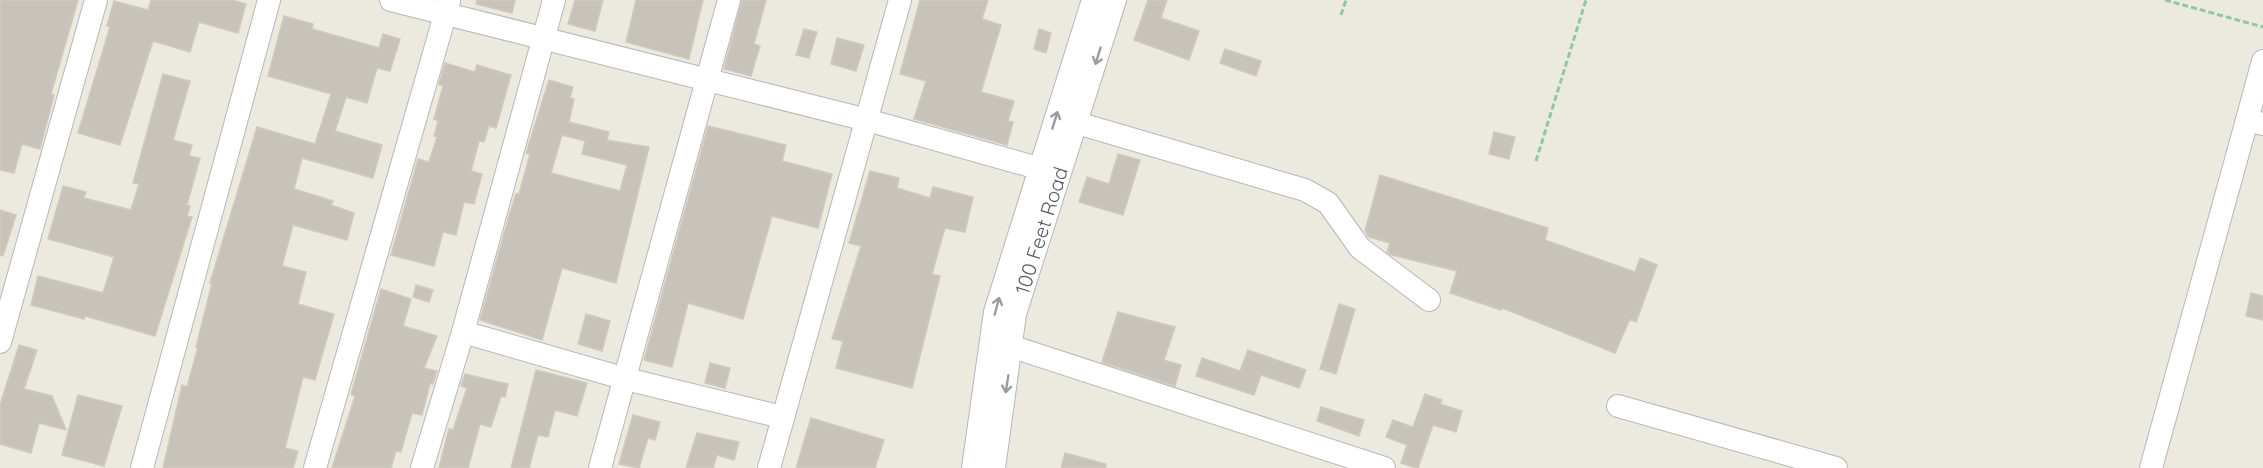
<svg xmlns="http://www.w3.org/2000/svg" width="2263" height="468" viewBox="0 0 2263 468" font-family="Quicksand,sans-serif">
  <rect width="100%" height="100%" fill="#ece9de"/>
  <path fill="#c7c3bb" stroke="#d1cabc" stroke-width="1.5" fill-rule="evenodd" d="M0,0H78L51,94L54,95L40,149L22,144L14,173L0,170Z
    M151,0H233L246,4L238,33L199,22L190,52L153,41L120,145L78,133L110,27L107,26L114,1L148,10Z
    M477,0H515L512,13L476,4Z
    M575,0H603L595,31L568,24Z
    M636,0H703L689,59L626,42Z
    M742,0H766L754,44L760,46L751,76L724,69Z
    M920,0H988L982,19L1001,25L981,92L1014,101L1008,121L1013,122L1007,145L914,119L926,81L900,74Z
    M1148,0H1167L1161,18L1199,31L1189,60L1134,40Z
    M284,16L313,24L312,29L379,48L383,34L400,39L390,71L377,68L367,103L346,97L335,131L382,145L373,178L302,158L294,189L333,201L331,205L354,213L347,240L293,225L282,266L306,272L298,304L334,314L315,380L303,377L285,448L298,451L293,468H163L182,385L187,387L198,347H196L212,283H210L257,127L315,144L331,94L268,76Z
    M804,29L817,32L809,58L796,55Z
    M1039,29L1051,33L1046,53L1034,49Z
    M837,38L864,45L856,71L831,64Z
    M1225,49L1261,61L1256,76L1220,63Z
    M445,63L475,72L477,65L511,75L496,128L489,126L484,142L479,141L471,171L482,174L474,204L464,202L456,235L443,232L434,266L391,255L418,159L429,162L437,137L434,136L438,121L434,119L443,86L439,84Z
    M163,74L190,81L173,140L192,145L189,156L200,158L187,205L190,206L187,216L192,217L155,336L85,316L84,319L31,305L38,276L103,293L114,257L48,239L58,204L63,186L86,192L84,198L131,210L139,184L133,183Z
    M549,80L573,87L570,98L574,99L569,122L609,132L607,140L649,147L616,283L562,268L542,340L480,320L509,216L516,194H519L530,154L526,153ZM562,135L585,141L582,154L627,165L620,191L551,173Z
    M708,126L786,145L782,161L832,174L818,228L772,216L743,319L688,303L672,367L644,360Z
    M1494,132L1515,137L1509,159L1489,154Z
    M1118,154L1140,160L1123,215L1079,202L1087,177L1109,184Z
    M870,171L899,178L897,188L930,198L933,187L973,197L965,232L945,228L932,274L940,276L912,388L836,368L843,341L832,339L861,246L849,243Z
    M1380,175L1548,228L1545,240L1635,272L1640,258L1657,265L1636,322L1630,319L1615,353L1502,308L1501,310L1450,293L1457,271L1392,255L1387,252L1390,243L1369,237L1365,231Z
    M0,210L16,215L3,256L0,255Z
    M416,285L433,290L429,302L413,297Z
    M381,289L411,299L403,326L437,336L424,368L437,371L435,377L433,384L430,383L422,415L412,413L401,452L396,451L391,468H332L355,396L351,394Z
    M2251,293L2263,296V320L2246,316Z
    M1339,304L1355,309L1336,374L1320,369Z
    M1118,312L1175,327L1164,360L1181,365L1175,386L1102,362Z
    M586,314L610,321L602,351L578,344Z
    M19,345L37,350L24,389L52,396L66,430L39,423L31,453L0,444V405Z
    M1248,350L1306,370L1299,388L1261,375L1254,395L1196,376L1202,358L1240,371Z
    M710,363L730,368L725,388L705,383Z
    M536,370L587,383L577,416L555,410L548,437L538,435L529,468H511Z
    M465,374L508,384L505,397L501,396L491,427L480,424L468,468H439L449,429L453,430L467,388L461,386Z
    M1425,394L1442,400L1440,404L1462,411L1456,432L1433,425L1418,468H1416L1401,463L1407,445L1386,437L1393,420L1413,427Z
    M78,395L122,406L104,466L62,455Z
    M1321,407L1364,420L1359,436L1317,421Z
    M633,415L660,422L655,440L648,438L639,468L619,464Z
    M811,418L884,440L875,468H796Z
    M697,433L739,442L734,460L717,455L713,468H686Z
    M1065,453L1106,464L1105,468H1061Z"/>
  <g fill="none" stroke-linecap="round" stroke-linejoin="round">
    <g stroke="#b4b8bd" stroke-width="24">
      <g id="minor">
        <path d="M391,0L867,120L1059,174"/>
        <path d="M2247,120L2263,61"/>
        <path d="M1077,123L1305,190L1328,203L1360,248L1429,300"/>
        <path d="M463,332L626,379L782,417"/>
        <path d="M0,342L96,0"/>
        <path d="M1013,347L1384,468"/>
        <path d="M1618,406L1836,468"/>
        <path d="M142,468L269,0"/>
        <path d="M315,468L449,1"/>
        <path d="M422,468L463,332L554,0"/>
        <path d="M600,468L729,0"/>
        <path d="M769,468L900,0"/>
        <path d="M973,468L995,312L1093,0"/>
        <path id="s1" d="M994,468L1015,314L1115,0"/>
        <path d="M2151,468L2247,120L2263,124"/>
      </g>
    </g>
    <path stroke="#91c89e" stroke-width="3" stroke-dasharray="6 3" stroke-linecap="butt" d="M2165,0L2263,27
      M1341,15L1346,0
      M1536,161L1586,0"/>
    <use href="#minor" stroke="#fff" stroke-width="22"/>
  </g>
  <defs><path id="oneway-shaft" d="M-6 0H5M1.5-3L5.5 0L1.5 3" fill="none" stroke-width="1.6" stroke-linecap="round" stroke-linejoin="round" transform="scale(1.5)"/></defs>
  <g stroke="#9a9da0">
    <use href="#oneway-shaft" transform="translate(1098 56) rotate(107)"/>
    <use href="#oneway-shaft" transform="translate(1055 120) rotate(-73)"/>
    <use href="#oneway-shaft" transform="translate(997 306) rotate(-75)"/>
    <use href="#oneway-shaft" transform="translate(1007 384) rotate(99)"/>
  </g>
  <g text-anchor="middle" stroke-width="4.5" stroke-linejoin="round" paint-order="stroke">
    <g font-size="20" fill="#575c61" stroke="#fff">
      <text dy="7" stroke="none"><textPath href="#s1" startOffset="243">100 Feet Road</textPath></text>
    </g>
  </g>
</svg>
